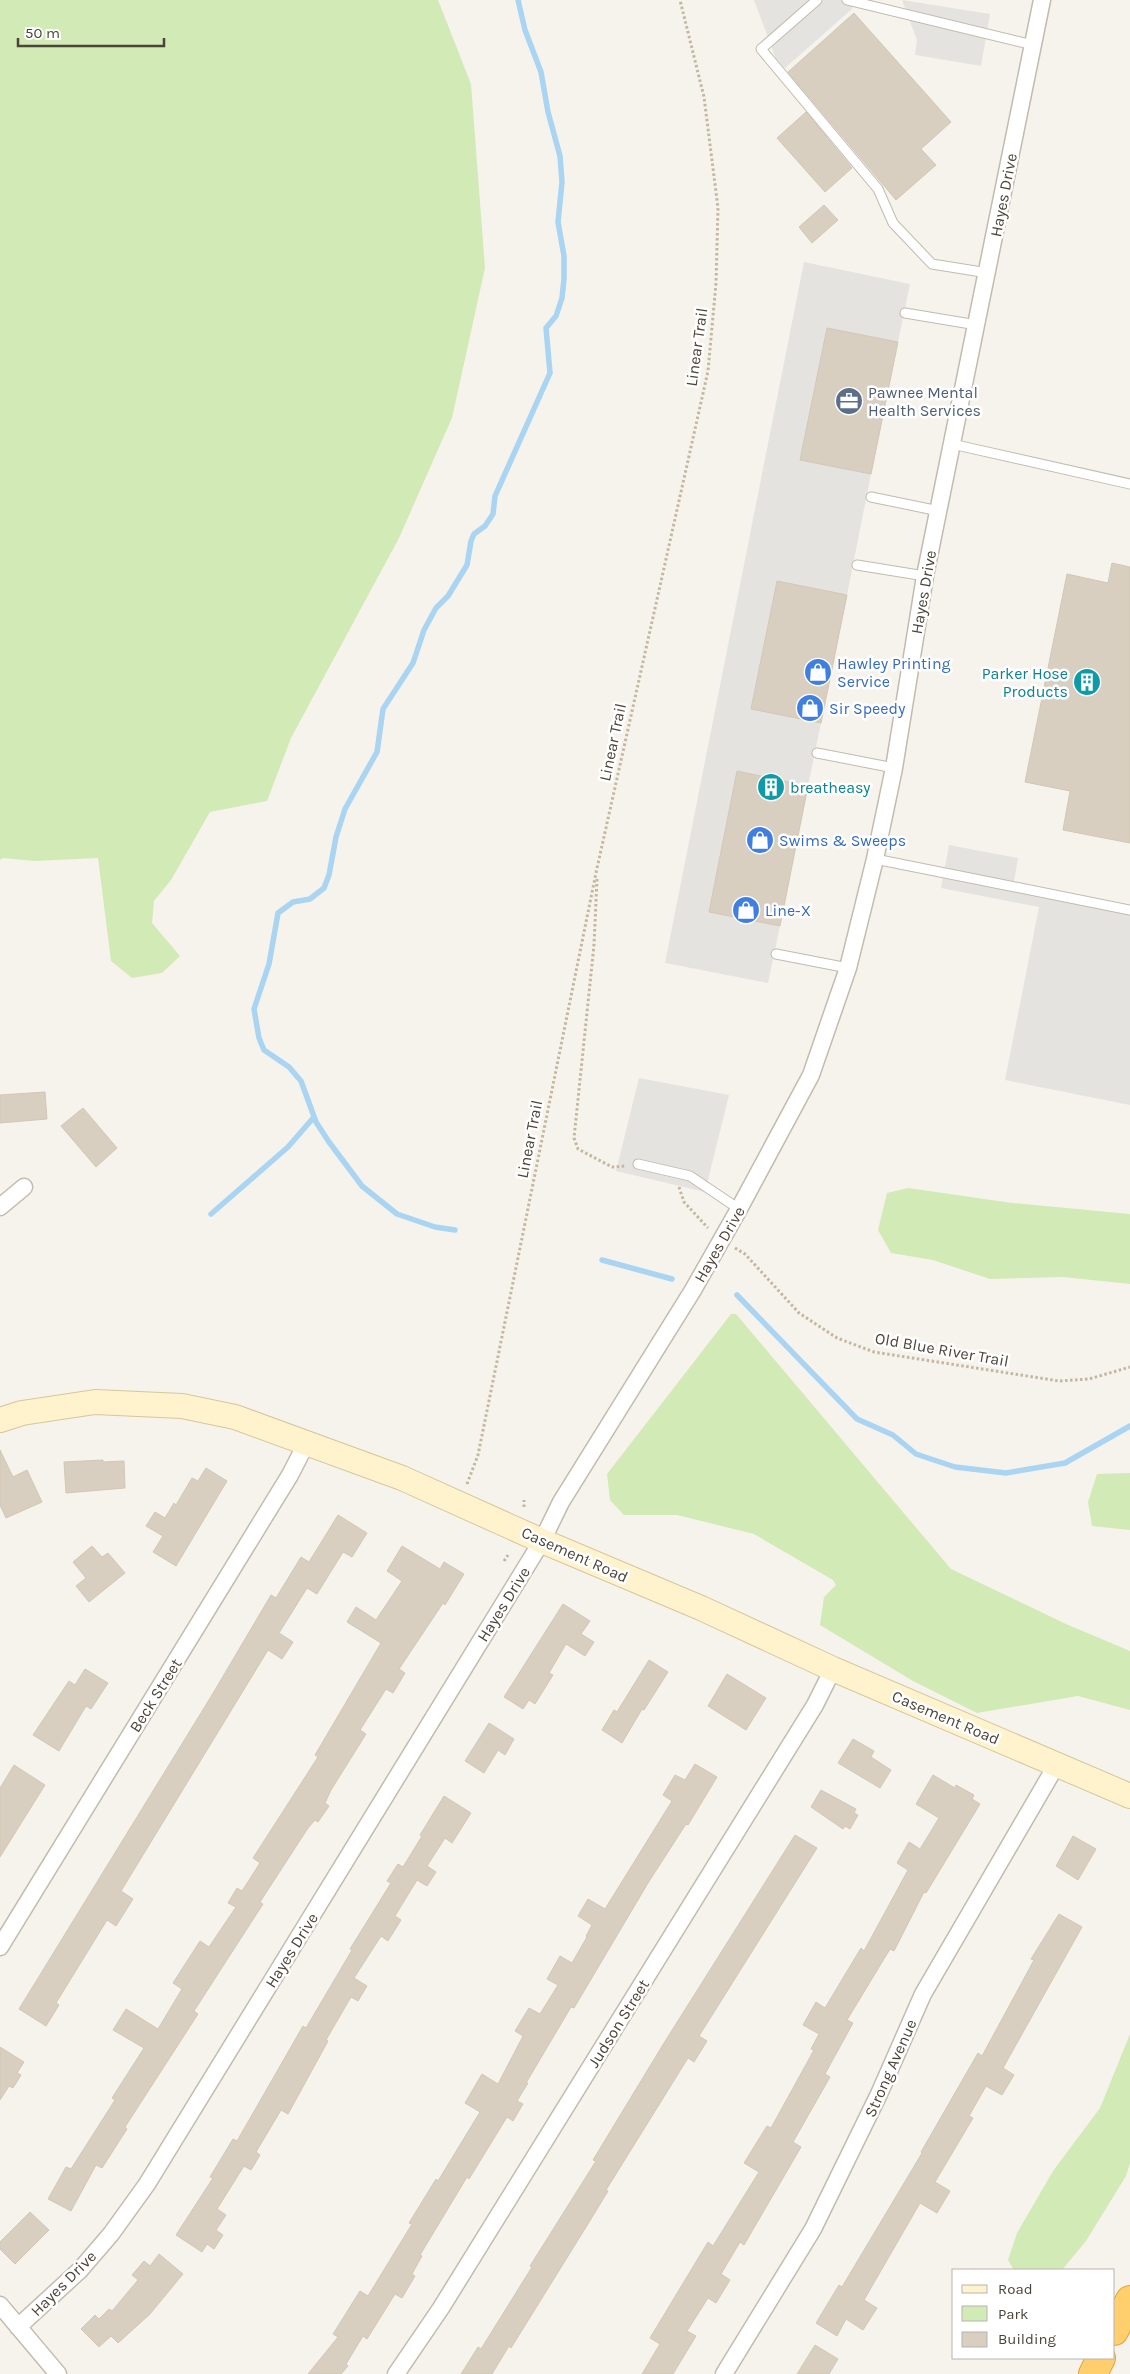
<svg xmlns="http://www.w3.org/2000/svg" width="1130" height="2374" viewBox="0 0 1130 2374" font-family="Karla,sans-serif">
  <rect width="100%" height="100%" fill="#f6f3ec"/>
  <path fill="#d2eab5" d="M0,0H438L471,84L485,268L452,418L399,538L291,738L267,801L210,812L171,880L154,901L152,923L180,956L162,973L132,978L111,961L98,858L34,861L3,858L0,860Z
    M908,1188L1012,1203L1130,1214V1284L1063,1277L990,1279L933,1260L891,1253L878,1230L887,1193Z
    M731,1314H736L951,1569L1066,1624L1130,1651V1710L1078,1696L977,1713L913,1681L820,1625L824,1597L836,1585L833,1580L754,1534L677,1515H624L610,1500L607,1474Z
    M1130,1473V1530L1092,1526L1088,1502L1097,1474Z
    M1130,2034V2163L1126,2176L1086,2241L1062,2270H1014L1008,2260L1017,2233L1053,2171L1100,2108Z"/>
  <path fill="#e5e3e0" d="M754,0H853L852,9L785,68L776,59Z
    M902,0L990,14L981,66L915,55L917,40Z
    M804,262L910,284L898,342L827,328L800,460L871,474L847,595L777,581L751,709L821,723L808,786L737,772L709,911L780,926L768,983L665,963Z
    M949,845L1018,858L1014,882L1130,905V1105L1005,1080L1039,907L941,888Z
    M639,1078L729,1095L705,1192L616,1171Z"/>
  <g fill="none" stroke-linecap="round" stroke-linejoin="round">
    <path stroke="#a9d4f2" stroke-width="5.5" d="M211,1214L288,1147L314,1117
      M455,1230L435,1227L397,1214L362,1186L329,1142L316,1122L301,1081L289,1067L264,1050L259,1038L254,1009L269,964L278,913L293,902L310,899L324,888L329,875L336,837L345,809L377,752L383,709L413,663L424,630L436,608L448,596L467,565L471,541L474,534L485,526L493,514L495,496L550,373L546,328L556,316L562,298L564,279V256L558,222L562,182L560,156L548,112L541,72L525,30L518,0
      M602,1260L672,1279
      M737,1295L857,1419L893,1435L916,1454L955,1467L1006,1473L1065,1463L1130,1426"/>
  </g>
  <path fill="#d8cfc1" stroke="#d3c7b4" d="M854,13L951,122L921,149L936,165L896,200L788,72Z
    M806,112L852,168L825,192L777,138Z
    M824,205L838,220L812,243L799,227Z
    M827,328L898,342L871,474L800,460Z
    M1112,563L1130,567V843L1063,830L1070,791L1025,782L1067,574L1108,583Z
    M777,581L847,595L821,723L751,709Z
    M737,771L808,786L780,926L709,912Z
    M45,1092L47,1119L0,1123V1095Z
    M83,1108L117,1148L96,1167L61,1126Z
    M0,1450L13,1477L27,1470L42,1502L6,1518L0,1505Z
    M103,1460V1462L124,1461L125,1488L66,1493L64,1462Z
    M206,1468L227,1481L176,1566L153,1552L163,1536L146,1526L155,1512L165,1518L174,1503L176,1505L192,1478L198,1481Z
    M338,1515L367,1533L352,1557L343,1552L317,1594L307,1588L279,1633L293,1642L282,1659L268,1650L121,1891L133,1899L116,1926L107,1920L56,2003L59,2005L46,2026L19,2009L212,1695L271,1595L276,1598L301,1557L309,1562Z
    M92,1546L102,1557L108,1553L125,1573L89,1602L76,1586L86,1578L73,1562Z
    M402,1546L440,1569L444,1562L464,1574L445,1605L443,1603L399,1669L405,1673L393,1693L386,1689L360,1730L366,1734L331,1790L325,1803L329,1806L318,1822L315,1820L308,1828L260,1902L263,1904L194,2011L198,2014L125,2127L127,2129L102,2168L96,2165L71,2211L48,2199L66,2167L71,2169L115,2100L112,2098L144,2048L113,2030L126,2009L158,2029L182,1989L173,1983L200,1941L209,1947L236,1907L228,1903L237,1888L242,1891L260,1863L253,1858L318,1757L315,1755L381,1643L347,1622L356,1607L376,1620L402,1581L387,1571Z
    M563,1604L590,1621L581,1634L594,1642L585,1656L566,1644L549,1673L553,1675L535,1704L529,1700L523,1709L504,1697Z
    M649,1660L668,1672L644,1710L642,1709L622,1743L602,1730L614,1710L617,1712Z
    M85,1669L108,1683L91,1709L86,1706L59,1751L33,1735L69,1681L75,1685Z
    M727,1674L766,1698L746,1730L708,1706Z
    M489,1723L514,1739L505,1755L498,1750L484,1773L465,1761Z
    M853,1739L874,1751L871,1757L891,1770L880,1788L838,1763Z
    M695,1764L717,1777L688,1825L686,1824L648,1883L574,2008L571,2007L526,2083H528L517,2101L523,2104L513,2121L507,2117L469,2179L467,2177L420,2255L422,2256L412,2274L415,2276L402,2298L395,2294L367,2339L363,2336L346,2364L348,2366L341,2374H308L338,2337L333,2334L360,2291L368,2296L412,2224L409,2223L436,2179L438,2181L480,2112L465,2103L482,2074L498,2084L523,2036L515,2031L529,2008L540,2014L558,1985L547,1979L560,1956L572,1963L587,1937L586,1936L592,1925L578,1916L588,1899L605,1909L672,1801L663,1795L675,1775L685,1780Z
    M14,1765L45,1785L0,1857V1788Z
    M933,1775L955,1788L956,1785L974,1795L972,1799L980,1804L926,1893L924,1892L894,1951L890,1949L847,2020L853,2023L825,2074L830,2077L793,2142L801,2147L744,2245L740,2242L721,2274L730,2280L716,2303L708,2298L687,2331L696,2336L673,2374H642L660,2344L650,2338L708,2242L713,2246L759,2172L744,2163L767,2126L771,2128L814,2050L811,2049L819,2034L803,2025L816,2002L825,2008L861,1948L864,1951L908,1870L897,1863L909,1842L920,1849L939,1818L916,1804Z
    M821,1790L856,1809L854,1813L858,1815L850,1829L845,1826L843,1829L811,1807Z
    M444,1796L471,1813L452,1843L445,1838L427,1866L436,1872L427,1886L417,1880L395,1916L401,1920L388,1941L381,1936L354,1978L367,1986L358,2001L351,1997L326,2040L328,2041L288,2114L281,2110L256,2152L260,2155L251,2170L244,2166L217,2209L226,2215L216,2230L223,2235L214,2249L207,2244L202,2252L176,2235L213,2178L210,2177L233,2139L237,2141L303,2026L306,2028L352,1950L350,1949L391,1883L387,1881L398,1864L403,1867L422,1836L420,1835Z
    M795,1835L817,1848L699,2036L707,2041L694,2062L688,2058L606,2190L608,2191L583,2232L511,2348L509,2346L492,2374H461L478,2347L481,2349L532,2267L530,2266L596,2161L593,2160L664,2043Z
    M1073,1836L1096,1849L1078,1880L1056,1866Z
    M1059,1914L1082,1927L1003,2068L1014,2075L1002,2095L986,2086L969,2116L973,2118L935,2182L950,2191L937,2213L920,2203L864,2300L877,2308L863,2330L846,2319L837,2336L816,2323L839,2285L842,2287L922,2153L921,2152L978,2053L982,2056L1034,1960L1031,1959Z
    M0,2047L24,2062L17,2073L21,2075L13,2088L9,2086L0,2100Z
    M30,2212L49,2230L15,2264L0,2249V2242Z
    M159,2254L183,2274L150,2314L118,2343L111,2336L99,2347L81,2329L95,2315L99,2319L109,2309L112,2311L138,2280L132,2275L144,2261L150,2266Z
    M815,2345L838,2359L829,2374H797Z"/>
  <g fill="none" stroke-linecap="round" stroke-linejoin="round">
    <g stroke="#c2bbae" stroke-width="11">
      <path id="lane" d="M817,0L761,49L878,189L893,223L932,264L988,273
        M847,0L1033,45
        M905,313L977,325
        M952,444L1130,484
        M871,497L939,511
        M857,565L925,576
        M817,753L894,768
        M875,859L1130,910
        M776,954L848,968
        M638,1164L690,1176L739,1209"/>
    </g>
    <g stroke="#c2bbae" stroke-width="19">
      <path id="street" d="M0,1207L24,1187
        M0,1947L290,1475L307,1442
        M0,2305L58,2374
        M18,2327L80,2270L111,2234L147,2184L542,1541L561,1502L693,1290L739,1209L811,1075L848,968L875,859L894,768L925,576L1042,0
        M396,2374L441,2308L815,1705L833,1669
        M724,2374L813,2229L879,2094L923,1994L1057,1764"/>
    </g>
    <g stroke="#d6c79b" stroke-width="26">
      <path id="secondary" d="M0,1420L22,1413L95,1402L182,1406L235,1417L402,1478L542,1541L701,1608L833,1669L1130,1796"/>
    </g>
    <g stroke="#e0a43c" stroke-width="30">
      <path id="highway" d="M1114,2331L1130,2300
        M1093,2374L1101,2358"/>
    </g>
    <path stroke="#c4b79f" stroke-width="3" stroke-dasharray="2.5 2.5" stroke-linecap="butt" d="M597,879L594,945L574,1138L578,1149L612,1167L625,1166
      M679,1187L684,1202L708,1228
      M735,1248L745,1254L799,1313L837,1338L874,1352L1059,1381L1089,1379L1130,1367
      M467,1484L478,1455L597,868L708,371L716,283L718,208L704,97L680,0
      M524,1507V1500
      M504,1561L508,1555"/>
    <use href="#lane" stroke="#fff" stroke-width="9"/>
    <use href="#street" stroke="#fff" stroke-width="16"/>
    <use href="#secondary" stroke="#fff3cd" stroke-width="24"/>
    <use href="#highway" stroke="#ffcf6e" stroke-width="28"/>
  </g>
  <defs>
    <g id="office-disc" transform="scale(1.4375)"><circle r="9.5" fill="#5c6f8a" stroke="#fff"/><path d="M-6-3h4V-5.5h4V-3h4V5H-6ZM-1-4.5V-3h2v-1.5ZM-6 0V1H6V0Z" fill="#fff"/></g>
    <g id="shop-disc" transform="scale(1.4375)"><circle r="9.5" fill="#3f7fe0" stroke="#fff"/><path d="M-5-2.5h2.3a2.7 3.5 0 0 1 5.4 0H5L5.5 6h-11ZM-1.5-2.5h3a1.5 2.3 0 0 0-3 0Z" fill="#fff"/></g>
    <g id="building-disc" transform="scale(1.4375)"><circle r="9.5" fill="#0f9aa8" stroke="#fff"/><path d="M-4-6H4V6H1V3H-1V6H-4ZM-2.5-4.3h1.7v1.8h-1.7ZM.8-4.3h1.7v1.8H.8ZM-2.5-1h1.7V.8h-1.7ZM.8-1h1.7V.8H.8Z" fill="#fff"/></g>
  </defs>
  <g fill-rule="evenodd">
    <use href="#office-disc" x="849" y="401"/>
    <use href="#shop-disc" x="818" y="672"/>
    <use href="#building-disc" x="1087" y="682"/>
    <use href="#shop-disc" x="810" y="708"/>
    <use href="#building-disc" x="771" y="787"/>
    <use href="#shop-disc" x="760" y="840"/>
    <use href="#shop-disc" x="746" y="910"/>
  </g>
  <g text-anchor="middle" stroke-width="5" stroke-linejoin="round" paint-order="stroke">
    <g font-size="16" fill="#4b4439" stroke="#fff">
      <text transform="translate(1003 195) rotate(-79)" y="6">Hayes Drive</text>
      <text transform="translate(696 347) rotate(-82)" y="6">Linear Trail</text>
      <text transform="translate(923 592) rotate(-80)" y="6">Hayes Drive</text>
      <text transform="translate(612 742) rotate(-78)" y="6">Linear Trail</text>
      <text transform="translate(529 1139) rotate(-79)" y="6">Linear Trail</text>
      <text transform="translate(719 1244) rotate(-60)" y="6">Hayes Drive</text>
      <text transform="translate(942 1349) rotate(10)" y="6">Old Blue River Trail</text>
      <text transform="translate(575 1554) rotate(24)" y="6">Casement Road</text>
      <text transform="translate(503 1604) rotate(-58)" y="6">Hayes Drive</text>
      <text transform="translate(155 1695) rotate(-58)" y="6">Beck Street</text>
      <text transform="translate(946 1717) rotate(23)" y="6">Casement Road</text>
      <text transform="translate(291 1950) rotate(-58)" y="6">Hayes Drive</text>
      <text transform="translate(618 2023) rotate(-58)" y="6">Judson Street</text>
      <text transform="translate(890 2068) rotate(-66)" y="6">Strong Avenue</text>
      <text transform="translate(63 2283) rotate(-45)" y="6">Hayes Drive</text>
    </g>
    <g font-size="16" fill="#4e5e75" stroke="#fff" text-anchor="start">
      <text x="868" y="398">Pawnee Mental<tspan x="868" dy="18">Health Services</tspan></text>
    </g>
    <g font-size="16" fill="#366cbe" stroke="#fff" text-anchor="start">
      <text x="837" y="669">Hawley Printing<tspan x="837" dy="18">Service</tspan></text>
      <text x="829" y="714">Sir Speedy</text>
      <text x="779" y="846">Swims &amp; Sweeps</text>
      <text x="765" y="916">Line-X</text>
    </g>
    <g font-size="16" fill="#0d838f" stroke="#fff" text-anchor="end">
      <text x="1068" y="679">Parker Hose<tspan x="1068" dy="18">Products</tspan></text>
      <text x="790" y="793" text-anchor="start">breatheasy</text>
    </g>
  </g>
  <rect x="952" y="2269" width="162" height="90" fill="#ffffff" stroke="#b7b4b0"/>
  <rect x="962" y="2285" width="25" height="8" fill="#fff3cd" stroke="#b7b4b0"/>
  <text x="998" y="2294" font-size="15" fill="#4b4439">Road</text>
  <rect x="962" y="2306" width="25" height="15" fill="#d2eab5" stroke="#b7b4b0"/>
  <text x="998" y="2319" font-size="15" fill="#4b4439">Park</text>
  <rect x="962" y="2332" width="25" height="15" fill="#d8cfc1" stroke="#b7b4b0"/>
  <text x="998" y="2344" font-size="15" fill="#4b4439">Building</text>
  <path d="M18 38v8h146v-8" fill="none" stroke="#4b4439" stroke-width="2.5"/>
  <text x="25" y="38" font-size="15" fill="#4b4439" stroke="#ffffff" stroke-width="4" paint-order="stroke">50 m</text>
</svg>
